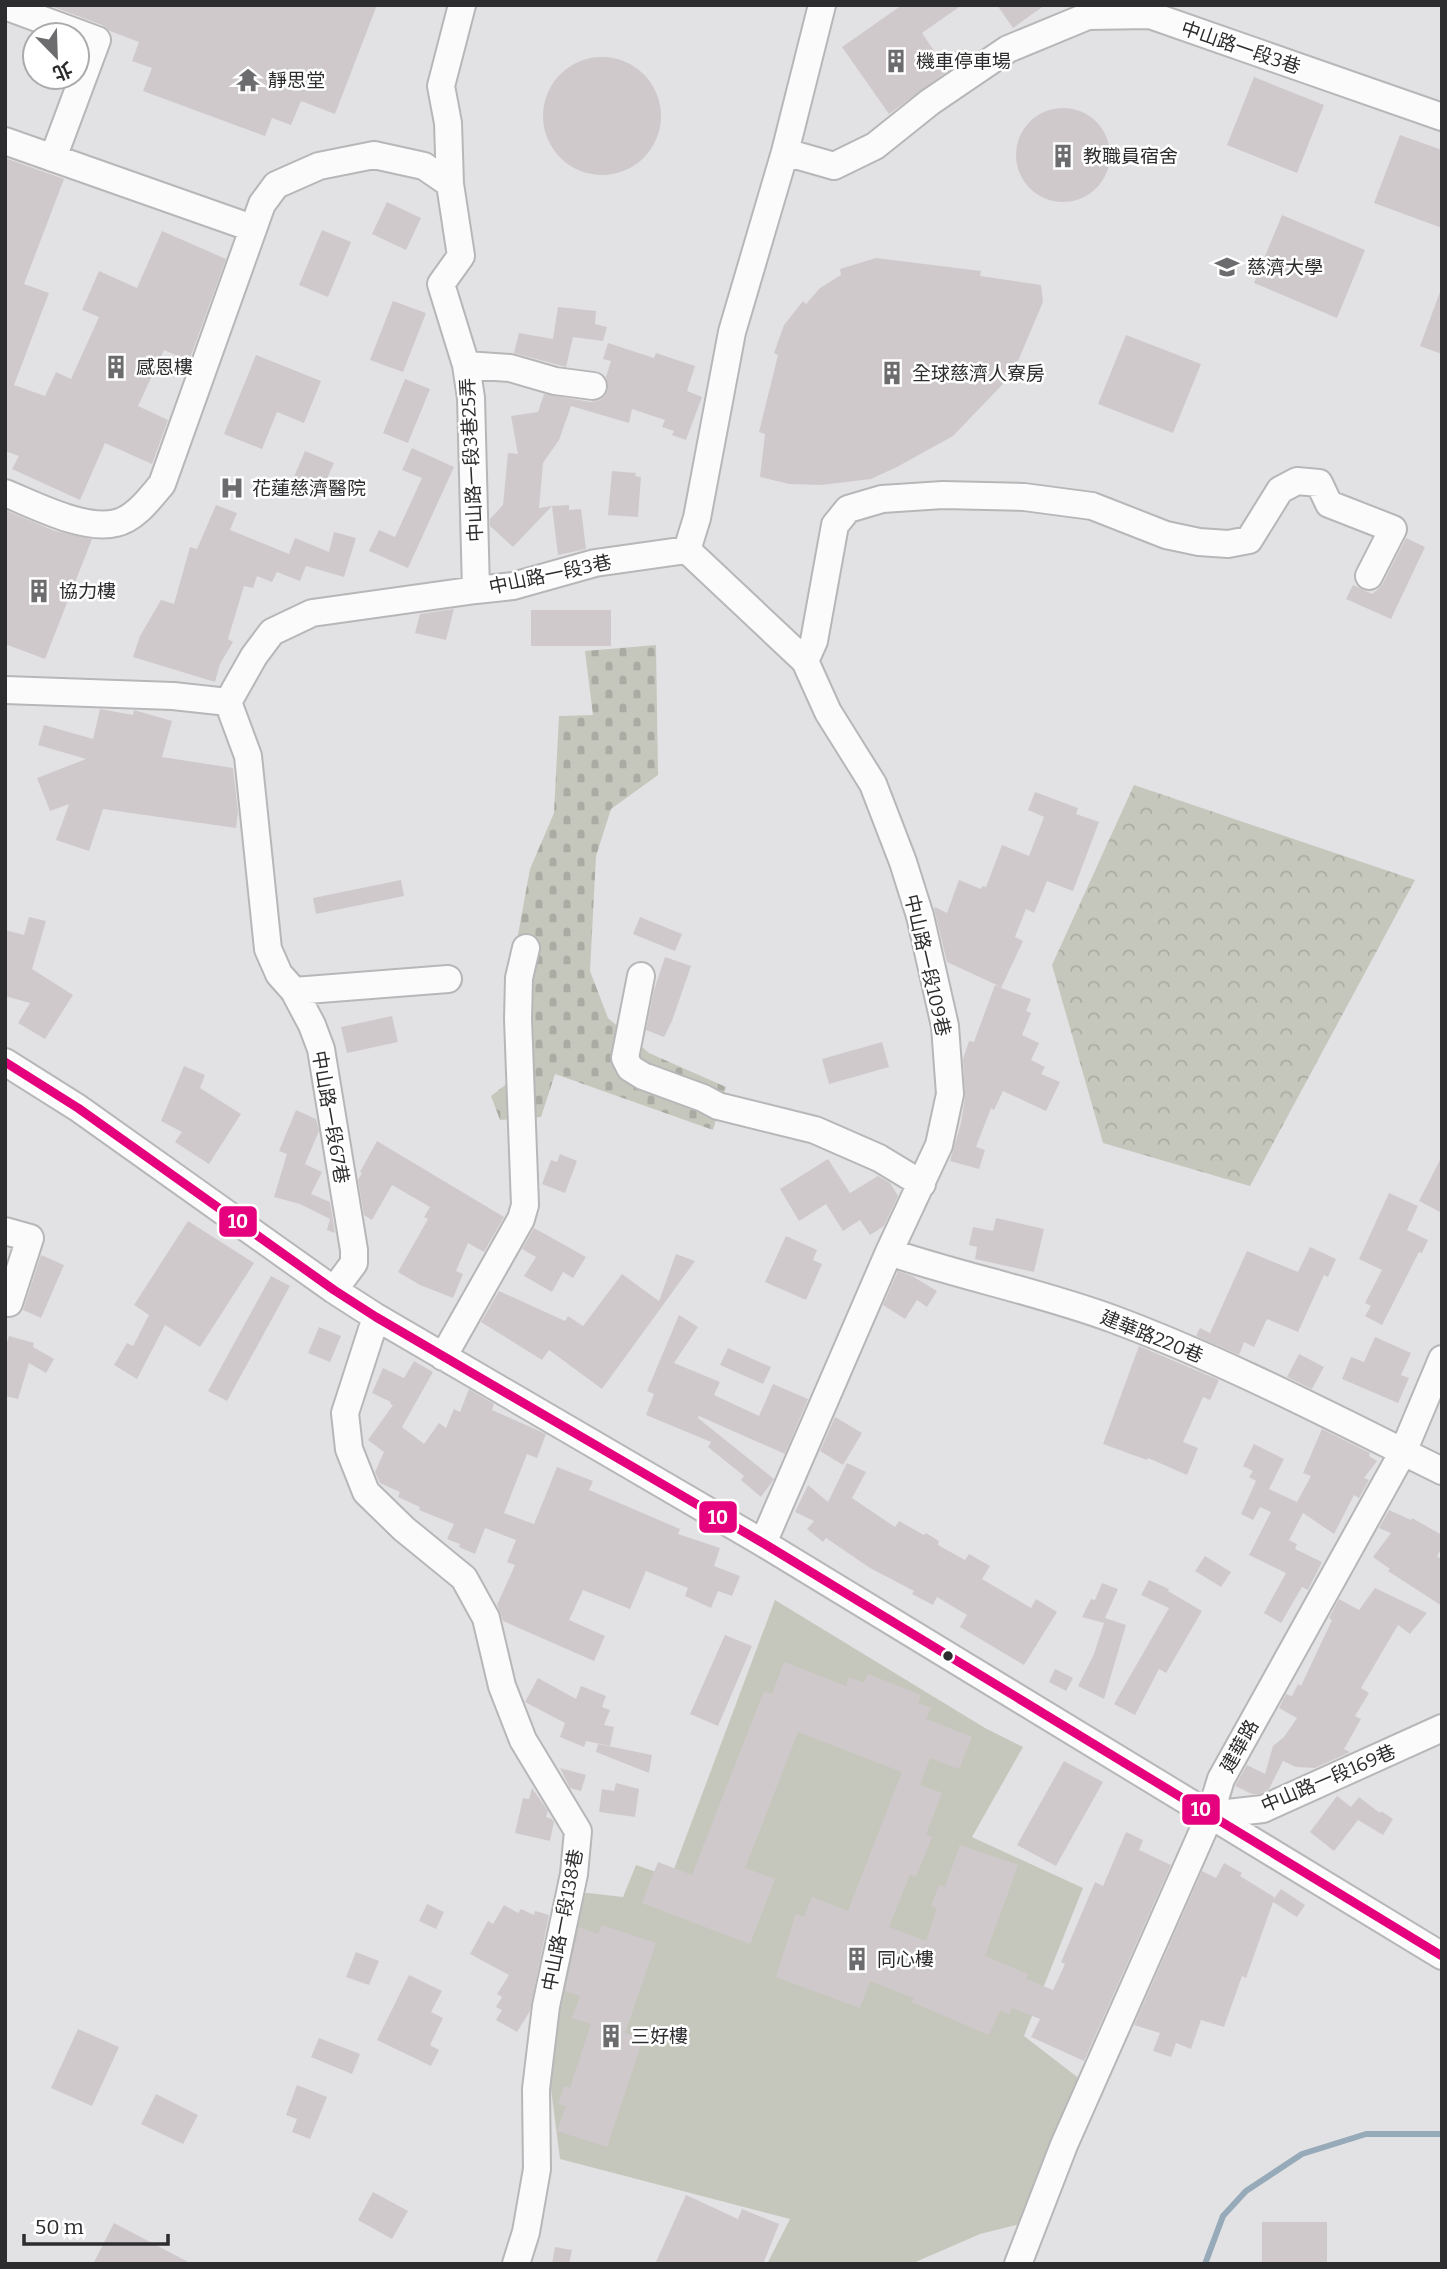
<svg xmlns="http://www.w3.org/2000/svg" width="1447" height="2269" viewBox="0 0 1447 2269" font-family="Bitter,'Noto Sans TC',serif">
  <defs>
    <pattern id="forest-crowns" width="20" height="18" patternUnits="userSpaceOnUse" patternTransform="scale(1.75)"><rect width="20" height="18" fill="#c6c7bc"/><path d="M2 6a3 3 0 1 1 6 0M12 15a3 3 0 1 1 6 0" fill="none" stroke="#aaaba2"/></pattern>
    <pattern id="cemetery-stones" width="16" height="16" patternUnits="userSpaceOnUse" patternTransform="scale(1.75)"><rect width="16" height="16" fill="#c6c7bc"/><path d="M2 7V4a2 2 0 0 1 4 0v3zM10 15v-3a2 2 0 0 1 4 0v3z" fill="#aaaba2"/></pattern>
  </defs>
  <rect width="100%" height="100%" fill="#e2e2e4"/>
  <path fill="url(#forest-crowns)" d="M1134,785L1415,880L1250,1186L1103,1143L1052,965Z"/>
  <path fill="url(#cemetery-stones)" d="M656,645L658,775L611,809L596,856L590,971L608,1018L649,1053L726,1087L713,1130L555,1074L541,1117L500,1120L491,1096L518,1075L513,962L530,869L554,813L559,716L593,715L585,651Z"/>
  <path fill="#c6c7bc" d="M775,1600L985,1728L1023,1747L972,1837L1083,1888L1024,2036L1085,2083L1028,2222L980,2234L911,2264H767L790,2219L560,2159L546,2050L579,1892L623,1897L636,1865L671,1877Z"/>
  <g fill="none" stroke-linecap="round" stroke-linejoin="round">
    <path stroke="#96aab9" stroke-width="6" d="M1205,2264L1223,2216L1246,2191L1302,2154L1366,2134H1442"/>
  </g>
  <path fill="#d0c9cc" d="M48,5H377L335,114L301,101L291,125L272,118L265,136L143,91L152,68L132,61L139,42L110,31L102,25Z
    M902,5H962L922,33L948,71L889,114L842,47Z
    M997,5H1045L1013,28Z
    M543 116a59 59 0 1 1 118 0a59 59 0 1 1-118 0Z
    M1254,77L1324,105L1297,173L1227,145Z
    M1016 155a47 47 0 1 1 94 0a47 47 0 1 1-94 0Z
    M1400,135L1442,150V228L1374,203Z
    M5,158L64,179L24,284L49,293L14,385L45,396L56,372L71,379L99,317L82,310L99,271L137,288L162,231L226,259L189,361L164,350L138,406L168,420L152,464L105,443L80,500L12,469L19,456L5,451Z
    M387,202L421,218L406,250L372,234Z
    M1282,215L1365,250L1337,318L1254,283Z
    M322,230L351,242L328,297L299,285Z
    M876,258L981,271L980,276L1041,285L1043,302L1018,361L1002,385L953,436L897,467L871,479L821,485L789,484L760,477L765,434L759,432L778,355L774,353L784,325L803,301L806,304L820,288L841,275L840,269Z
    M1440,292L1442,293V354L1420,346Z
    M393,301L426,313L403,372L370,360Z
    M558,307L596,311L595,324L607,327L603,341L573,337L566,367L514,353L519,333L553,339Z
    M1126,335L1201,364L1173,433L1098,404Z
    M608,343L654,358L656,353L695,366L687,391L702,397L686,440L672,435L674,431L662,427L665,420L632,409L629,423L571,406L559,440L543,463L539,508L552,506L513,547L490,526V519L503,505L508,453L518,454L511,416L538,412L544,394L591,402L600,400L605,396L608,389L606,377L611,361L603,359Z
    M256,355L321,381L304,423L277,412L262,449L224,434Z
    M405,379L430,389L408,443L383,433Z
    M412,448L454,467L408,568L369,551L379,530L395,537L422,478L402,470Z
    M305,451L334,463L318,499L290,486Z
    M612,471L636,473L635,476L641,477L638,517L608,515Z
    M216,505L237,513L230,530L289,554L295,538L329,552L334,532L356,538L344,577L306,566L300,581L277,572L272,582L257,576L253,588L244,586L228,639L233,642L220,664L215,682L133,657L140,636L161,600L174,604L190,547L197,549Z
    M569,505V510L581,509L586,549L558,555L552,506Z
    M5,510L55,531L92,539L45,659L5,644Z
    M1406,538L1425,547L1391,619L1346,599L1353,585L1372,594L1378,589L1383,583Z
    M454,609L446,640L415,633L420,614Z
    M531,610H611V646H531Z
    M100,709L133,715L134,710L172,721L162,757L233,768L238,812L236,828L103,809L89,851L56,840L69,804L50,811L37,778L86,759L38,745L44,725L93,739Z
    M1035,792L1078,808L1076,814L1099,822L1073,891L1047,881L1034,913L1026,909L1015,937L1023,941L1001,988L1031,999L1026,1011L1031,1013L1022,1035L1039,1043L1031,1060L1045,1067L1041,1074L1060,1082L1046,1111L1003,1091L994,1110L991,1108L976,1147L985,1150L979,1169L950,1161L961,1123L965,1097L963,1059L969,1041L974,1042L995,985L1001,987L947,962L934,909L935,907L947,913L959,880L981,889L982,886L986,887L1002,845L1029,856L1044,817L1028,810Z
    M401,880L404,896L316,914L313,898Z
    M29,917L46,921L32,969L73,995L45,1039L18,1023L30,1003L5,996V930L24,935Z
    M640,917L682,934L675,951L633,934Z
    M665,957L691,966L672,1021L664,1037L646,1030L654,990Z
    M392,1016L398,1042L347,1053L341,1027Z
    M882,1042L889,1067L829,1084L822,1059Z
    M184,1066L205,1075L200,1088L241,1114L209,1164L175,1142L182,1132L161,1121Z
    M296,1110L316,1119L319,1131L305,1164L322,1172L311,1194L330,1202L335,1233L327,1230L330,1219L300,1204L274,1197L287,1154L279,1151Z
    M377,1141L504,1217L484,1252L468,1243L456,1271L463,1274L453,1298L420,1285L398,1272L428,1219L424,1217L430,1207L392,1185L372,1220L364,1215L358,1180L362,1173L360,1172Z
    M560,1154L577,1161L565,1193L542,1184L551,1160L557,1162Z
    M1442,1156V1213L1419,1201Z
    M828,1159L850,1193L878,1176L890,1183L898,1196L884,1226L870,1235L860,1220L843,1231L826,1204L799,1221L780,1189Z
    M1389,1193L1418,1206L1407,1230L1428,1240L1422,1253L1419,1252L1382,1325L1365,1316L1371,1306L1365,1303L1382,1270L1359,1259Z
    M996,1218L1044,1229L1034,1272L975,1259L977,1247L969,1245L973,1227L993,1231Z
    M188,1221L254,1263L200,1347L165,1325L137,1379L114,1365L127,1343L133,1346L149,1315L134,1305Z
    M534,1228L586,1257L573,1278L563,1272L552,1292L524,1276L536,1257L522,1249Z
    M786,1236L817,1250L813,1260L822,1264L806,1300L765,1282Z
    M1310,1247L1336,1259L1328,1277L1324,1275L1298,1332L1267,1319L1254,1347L1244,1342L1239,1355L1196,1336L1200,1328L1210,1333L1247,1251L1298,1272Z
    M676,1254L695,1261L602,1389L549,1350L542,1360L481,1322L499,1291L565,1321L568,1316L583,1326L622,1274L659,1301Z
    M41,1255L64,1265L41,1318L23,1310Z
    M898,1271L912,1276L937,1291L927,1307L917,1300L905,1319L883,1305Z
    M271,1276L290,1286L227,1401L208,1391Z
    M679,1315L698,1327L674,1363L720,1382L714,1395L759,1416L773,1384L808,1399L785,1454L699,1416L698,1418L774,1479L761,1497L741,1480L744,1476L708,1447L711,1442L646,1415L654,1394L647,1391Z
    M319,1327L341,1336L330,1362L308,1353Z
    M9,1336L34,1343L33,1347L54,1359L46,1373L29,1363L18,1399L5,1396V1349Z
    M1375,1337L1411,1353L1401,1375L1409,1378L1398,1403L1342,1379L1351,1357L1364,1362Z
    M1139,1346L1219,1380L1210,1400L1203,1397L1183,1442L1198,1448L1187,1475L1148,1458L1147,1460L1103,1444Z
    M728,1348L771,1367L763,1384L720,1365Z
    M1299,1354L1324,1367L1312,1389L1287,1377Z
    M414,1361L433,1372L402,1427L424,1444L439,1423L446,1428L454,1409L460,1412L469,1389L494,1404L492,1410L546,1434L537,1458L527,1454L504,1513L534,1524L557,1467L593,1481L589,1490L680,1529L678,1534L720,1548L714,1566L740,1576L732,1596L718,1591L711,1608L685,1596L688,1588L646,1571L630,1609L583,1590L569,1620L605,1636L594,1661L503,1621L497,1605L515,1565L507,1562L516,1540L485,1528L475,1554L459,1547L460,1544L447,1539L454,1524L419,1510L420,1507L398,1497L400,1492L380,1483L375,1472L384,1452L368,1440L393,1405L390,1404L391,1402L372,1393L383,1368L404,1378Z
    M835,1417L862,1433L843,1465L820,1451Z
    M1322,1429L1370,1453L1369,1456L1377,1461L1364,1478L1369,1480L1359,1498L1354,1495L1334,1534L1303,1513L1289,1540L1297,1544L1295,1549L1322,1562L1308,1590L1302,1587L1281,1623L1264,1613L1286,1573L1249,1555L1271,1512L1260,1507L1253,1520L1241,1514L1256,1481L1249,1477L1253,1471L1243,1466L1254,1444L1284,1459L1269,1489L1297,1502L1311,1476L1303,1473Z
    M847,1463L866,1472L852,1498L895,1527L899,1521L924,1535L926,1533L939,1541L938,1545L965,1560L969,1554L990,1566L982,1579L1031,1608L1036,1599L1057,1612L1024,1665L960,1627L967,1615L937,1597L933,1605L912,1594L914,1591L870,1568L826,1538L823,1542L807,1529L814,1521L795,1512L808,1485L828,1502Z
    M1389,1510L1411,1520L1412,1518L1442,1535V1548L1437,1556L1442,1560V1606L1388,1571L1390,1569L1373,1557L1391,1533L1379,1528Z
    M1205,1556L1231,1572L1221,1587L1195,1571Z
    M1149,1580L1169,1589L1168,1591L1202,1611L1166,1673L1159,1669L1135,1715L1114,1704L1169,1608L1141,1595Z
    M1102,1583L1118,1589L1105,1618L1126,1625L1104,1699L1078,1686L1094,1654L1104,1623L1082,1617L1091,1599L1095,1600Z
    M1375,1588L1427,1613L1410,1634L1398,1625L1361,1688L1369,1693L1355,1716L1361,1719L1344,1749L1350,1752L1315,1768L1296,1767L1283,1761L1269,1789L1259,1794H1252L1235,1786L1247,1765L1265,1774L1273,1746L1284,1737L1297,1718L1279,1708L1286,1694L1292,1696L1298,1684L1301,1686L1332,1620L1329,1618L1339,1599L1359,1610Z
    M725,1635L752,1646L718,1726L690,1714Z
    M784,1662L846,1686L849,1677L864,1683L868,1674L921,1695L918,1703L931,1708L926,1719L972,1737L959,1769L930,1758L920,1785L942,1793L926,1834L932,1837L916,1877L910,1874L889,1927L926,1941L937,1908L931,1906L939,1885L945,1887L960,1845L1018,1865L985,1956L1028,1974L1026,1979L1053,1990L1065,1964L1061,1962L1095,1882L1103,1886L1126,1832L1143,1840L1139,1850L1171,1865L1084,2061L1031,2037L1040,2019L1012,2008L1009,2014L1000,2010L989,2035L912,2002L914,1998L870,1981L860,2008L776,1977L796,1914L804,1917L812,1897L848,1911L902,1772L798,1732L745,1868L775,1879L750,1944L642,1903L658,1862L692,1875L764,1691L772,1694Z
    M1055,1669L1073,1678L1066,1691L1049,1682Z
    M538,1678L576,1699L581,1686L606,1696L602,1707L610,1710L604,1725L614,1727L610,1746L586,1741L584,1747L560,1737L565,1723L525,1702Z
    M598,1744L652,1755L649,1773L596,1752Z
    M1064,1761L1103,1782L1056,1866L1017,1845Z
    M560,1768L586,1775L581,1791L570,1788Z
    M616,1783L639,1789L635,1817L599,1812L602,1789L614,1791Z
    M532,1788L548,1811L546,1817L552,1819L554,1822L550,1841L515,1833L523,1798L529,1799Z
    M1337,1796L1351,1807L1359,1797L1380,1813L1381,1811L1393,1819L1383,1835L1358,1820L1334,1851L1310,1832Z
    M1224,1863L1242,1873L1240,1876L1274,1897L1273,1900L1281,1889L1305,1905L1297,1917L1273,1902L1246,1978L1242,1976L1224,2027L1201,2020L1191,2049L1176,2043L1171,2057L1153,2051L1160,2033L1134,2025L1202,1871L1216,1878Z
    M427,1904L444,1912L436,1929L419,1921Z
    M504,1905L518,1913L521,1909L534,1915L535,1911L549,1915L530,2011L517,2032L496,2020L502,2010L496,2007L502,1997L497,1994L509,1975L470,1954L488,1921L493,1924Z
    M602,1925L656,1943L625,2033L643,2039L607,2147L557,2131L566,2106L558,2104L564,2086L570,2088L591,2024L572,2018L580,1996L565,1991L579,1927L598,1934Z
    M356,1952L379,1961L369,1985L346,1977Z
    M409,1975L442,1991L431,2012L443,2018L430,2045L439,2050L431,2066L377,2040Z
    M78,2029L119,2047L92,2106L51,2088Z
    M319,2038L360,2054L352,2074L311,2057Z
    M297,2085L327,2097L310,2139L292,2132L297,2119L286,2115Z
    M156,2094L198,2115L183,2144L141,2124Z
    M373,2192L408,2211L392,2239L358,2220Z
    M686,2195L738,2219L742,2209L779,2224L763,2264H655Z
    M1262,2222H1327V2264H1262Z
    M114,2223L192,2264H93Z
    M555,2247L572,2250L569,2264H552Z"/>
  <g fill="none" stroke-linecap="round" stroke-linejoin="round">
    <g stroke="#b7b7b9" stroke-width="30">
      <path id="minor" d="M5,6L97,40L53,158
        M5,141L252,228
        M785,152L822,5
        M450,184L448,123L441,86L462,5
        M466,365L510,368L555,381L593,386
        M5,493C35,505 84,531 116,523C135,519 150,498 162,484L262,204L276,185L319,166L374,155L424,166L450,184L461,256L441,284L466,365L471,398L476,590
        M687,550L697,518L732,332L785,152L834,166L875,146L930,102L1008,49L1088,16L1150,15L1442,117
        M687,550L805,661L828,712L873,784L903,862L920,916L945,1026L950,1094L939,1145L889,1252L763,1543
        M805,661L814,641L835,525L848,509L882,499L943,495L1024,497L1092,506L1166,535L1199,542L1228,544L1249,540L1280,490L1297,481L1319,483L1329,504L1393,529L1369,576
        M5,690L173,696L228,702
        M228,702L248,756L268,949L279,974L294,991L312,1025L321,1049L354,1250V1263L334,1290
        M228,702L254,656L272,632L312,613L476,590L513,586L595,563L687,550
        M641,976L625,1058L630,1068L643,1076L703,1098L718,1106L815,1130L879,1158L922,1184
        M294,991L448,979
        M5,1062L78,1108L334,1290L376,1317L763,1543L1442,1956
        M5,1231L30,1238L9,1303
        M889,1252C963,1277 1040,1292 1113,1319C1226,1361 1334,1418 1442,1471
        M376,1317L345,1413L349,1449L366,1492L404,1529L464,1578L486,1618L502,1686L523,1740L578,1831L574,1874L546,2006L536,2089L537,2169L526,2232L516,2264
        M443,1357L521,1219L525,1205L518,1019L519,978L526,948
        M1210,1815L1263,1809L1442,1728
        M1018,2264L1064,2145L1210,1815L1221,1779L1403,1452L1442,1359"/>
    </g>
    <use href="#minor" stroke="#fbfbfb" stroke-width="26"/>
    <g stroke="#fff" stroke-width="14">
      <path id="bus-1" d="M5,1062L78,1108L334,1290L376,1317L763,1543L1442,1956"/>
    </g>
    <use href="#bus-1" stroke="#e5007d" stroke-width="9"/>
  </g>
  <defs>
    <g id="building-bare" transform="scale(1.89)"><path d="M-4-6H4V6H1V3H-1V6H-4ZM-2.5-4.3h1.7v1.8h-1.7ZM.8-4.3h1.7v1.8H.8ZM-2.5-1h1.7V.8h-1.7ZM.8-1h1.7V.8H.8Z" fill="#6c6c6e" stroke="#fff" stroke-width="2.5" paint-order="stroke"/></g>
    <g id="temple-bare" transform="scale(1.89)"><path d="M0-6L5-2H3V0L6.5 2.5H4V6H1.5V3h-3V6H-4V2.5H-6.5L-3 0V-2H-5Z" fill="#6c6c6e" stroke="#fff" stroke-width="2.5" paint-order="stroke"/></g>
    <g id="university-bare" transform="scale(1.89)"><path d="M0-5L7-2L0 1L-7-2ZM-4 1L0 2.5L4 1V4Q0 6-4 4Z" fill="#6c6c6e" stroke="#fff" stroke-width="2.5" paint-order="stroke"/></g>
    <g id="hospital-bare" transform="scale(1.89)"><path d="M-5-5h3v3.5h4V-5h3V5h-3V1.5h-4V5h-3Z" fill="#6c6c6e" stroke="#fff" stroke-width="2.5" paint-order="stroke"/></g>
  </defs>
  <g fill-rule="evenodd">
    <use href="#building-bare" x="896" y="61"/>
    <use href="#temple-bare" x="248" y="80"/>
    <use href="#building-bare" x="1063" y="156"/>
    <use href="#university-bare" x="1227" y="267"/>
    <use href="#building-bare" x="116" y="367"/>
    <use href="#building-bare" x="892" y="373"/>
    <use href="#hospital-bare" x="232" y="488"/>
    <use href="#building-bare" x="39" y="591"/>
    <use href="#building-bare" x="857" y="1959"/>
    <use href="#building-bare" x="611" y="2036"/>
  </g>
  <circle fill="#2d2d2f" stroke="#fff" stroke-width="2.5" cx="948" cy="1656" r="6"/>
  <g text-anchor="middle" stroke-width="5" stroke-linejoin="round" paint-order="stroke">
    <g font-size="19" fill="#2d2d2f" stroke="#fff">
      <text transform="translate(1241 47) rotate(19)" y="7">中山路一段3巷</text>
      <text transform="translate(471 460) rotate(-93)" y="7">中山路一段3巷25弄</text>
      <text transform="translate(550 574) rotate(-12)" y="7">中山路一段3巷</text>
      <text transform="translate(928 965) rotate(77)" y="7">中山路一段109巷</text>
      <text transform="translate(331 1117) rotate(80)" y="7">中山路一段67巷</text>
      <text transform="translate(1152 1336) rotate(22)" y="7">建華路220巷</text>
      <text transform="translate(1239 1746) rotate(-61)" y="7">建華路</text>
      <text transform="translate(1328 1778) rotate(-23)" y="7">中山路一段169巷</text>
      <text transform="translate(562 1920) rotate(-79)" y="7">中山路一段138巷</text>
    </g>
    <g font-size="19" fill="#2d2d2f" stroke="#fff" text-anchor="start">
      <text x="916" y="68">機車停車場</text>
      <text x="268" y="87">靜思堂</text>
      <text x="1083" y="163">教職員宿舍</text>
      <text x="1247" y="274">慈濟大學</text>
      <text x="136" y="374">感恩樓</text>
      <text x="912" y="380">全球慈濟人寮房</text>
      <text x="252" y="495">花蓮慈濟醫院</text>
      <text x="59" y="598">協力樓</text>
      <text x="877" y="1966">同心樓</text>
      <text x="631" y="2043">三好樓</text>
    </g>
  </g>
  <g stroke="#fff" stroke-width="2.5">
    <rect x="218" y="1205" width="40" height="33" rx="7" fill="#e5007d"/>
    <rect x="698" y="1500" width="40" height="34" rx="7" fill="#e5007d"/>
    <rect x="1181" y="1793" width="40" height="33" rx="7" fill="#e5007d"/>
  </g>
  <g font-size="19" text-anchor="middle" font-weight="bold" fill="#fff">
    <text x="238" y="1228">10</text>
    <text x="718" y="1524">10</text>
    <text x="1201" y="1816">10</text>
  </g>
  <rect width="1447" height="2269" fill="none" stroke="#2d2d2f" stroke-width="14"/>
  <g transform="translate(56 56) rotate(157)"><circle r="33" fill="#ffffff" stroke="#ababac" stroke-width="2"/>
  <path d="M0-5L12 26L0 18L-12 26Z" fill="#6c6c6e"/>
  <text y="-10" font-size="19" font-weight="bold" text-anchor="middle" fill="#2d2d2f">北</text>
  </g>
  <path d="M24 2234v10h144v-10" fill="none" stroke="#2d2d2f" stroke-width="3.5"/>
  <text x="35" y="2234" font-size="21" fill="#2d2d2f" stroke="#ffffff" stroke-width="5" paint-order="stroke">50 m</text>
</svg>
